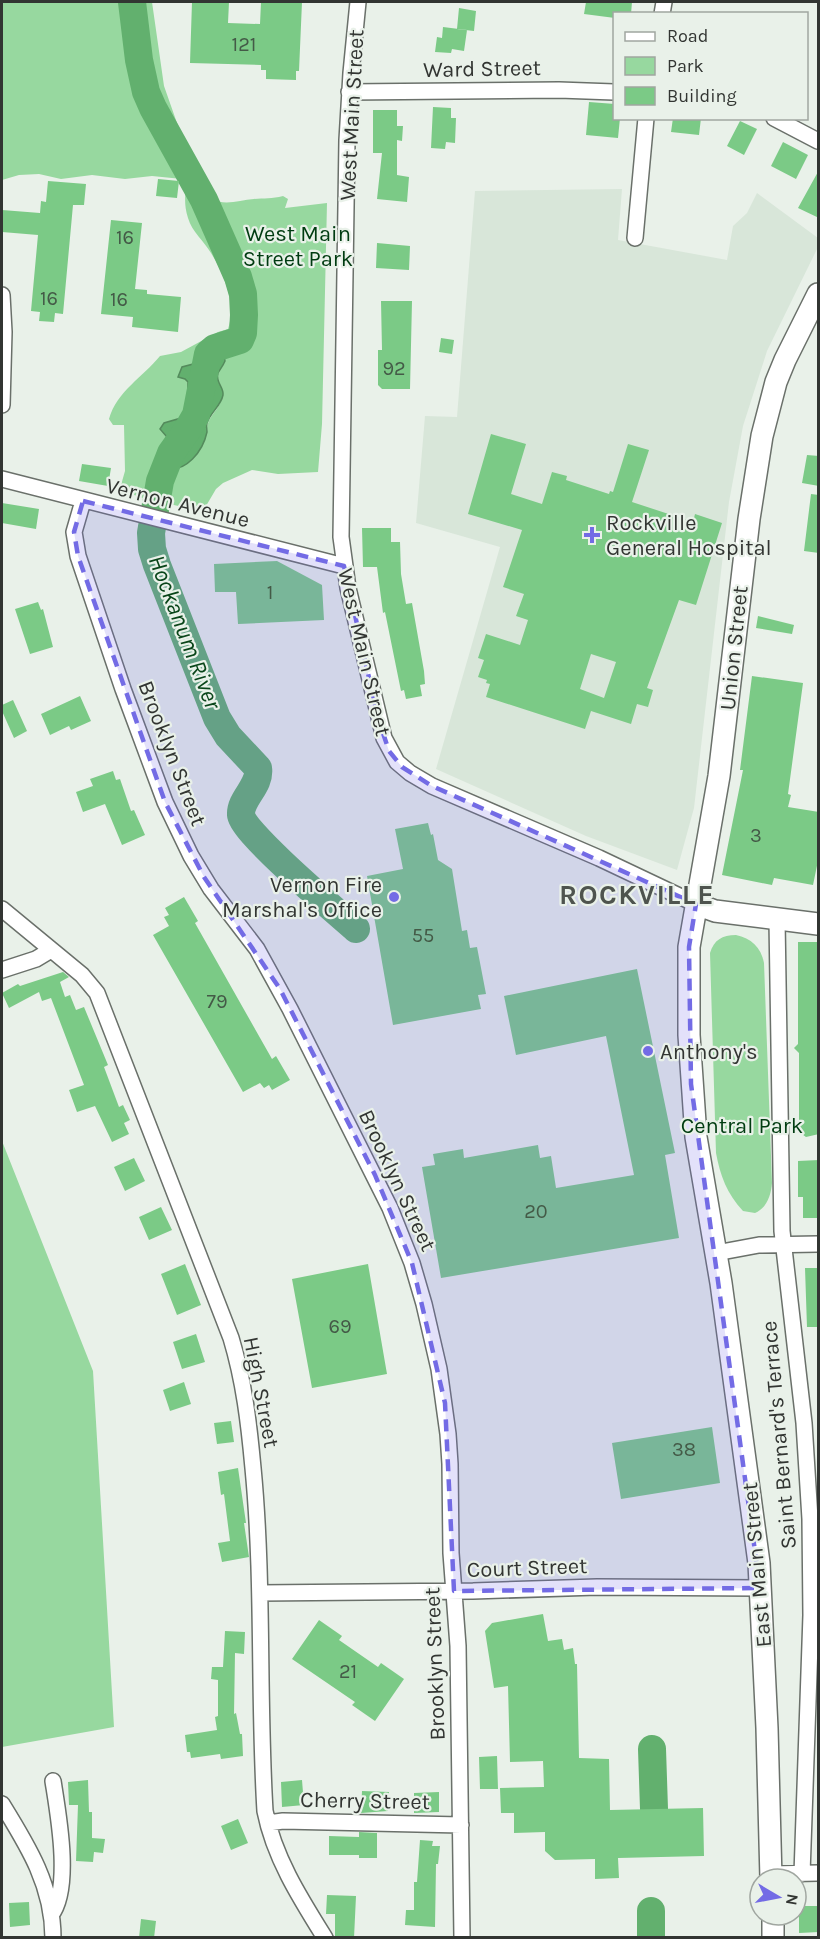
<svg xmlns="http://www.w3.org/2000/svg" width="820" height="1939" viewBox="0 0 820 1939" font-family="Karla,sans-serif">
  <rect width="100%" height="100%" fill="#e9f1e9"/>
  <path fill="#d8e6d9" d="M622,189L618,240L727,260L733,226L747,213L757,193L818,238V247L767,351L743,426L729,502L694,808L677,870L586,836L436,769L500,547L416,523L425,416L457,417L475,191Z"/>
  <path fill="#97d89f" fill-rule="evenodd" d="M2,2H152L164,86L177,123L211,198C224,207 239,200 254,199C264,198 272,199 283,196L288,199L285,208L327,203L322,424L318,472L278,474L252,470L223,483L216,489L206,506L197,510L146,499L122,491L121,485L125,471L124,425H113L109,419C117,391 143,377 160,356L181,352L218,332L228,329C237,304 224,274 211,253C204,241 192,232 188,218C184,206 185,197 186,185L182,179L152,176L125,179L92,175L61,179L39,174L19,175L2,180ZM224,356L225,362C223,366 219,370 218,374C215,386 226,386 221,401C217,412 206,418 207,431L167,437L166,435L177,419L187,413L188,382L182,368Z
    M736,935C751,938 761,947 764,963L772,1183C771,1195 767,1208 755,1213L743,1211C727,1194 720,1175 716,1153L710,953C714,940 722,935 736,935Z
    M2,1141L93,1371L114,1727L2,1747Z"/>
  <path fill="#62b06e" stroke="#548b5c" stroke-width="1.5" d="M224,356L225,361C223,366 220,369 218,373C215,382 224,387 223,395C221,406 210,413 207,423C206,426 207,430 207,432C203,451 186,473 166,468L167,437L160,429L164,423L181,418L187,413L188,382L185,379L178,377L182,367Z"/>
  <g fill="none" stroke-linecap="round" stroke-linejoin="round">
    <path stroke="#62b06e" stroke-width="28" d="M132,2L139,60L146,92L153,108L204,200L238,277L243,294L244,315L243,333L240,340L215,348L208,354L196,415L188,429L171,453L160,481L151,533L152,549L157,565L217,718L228,736L258,768C261,786 240,798 241,815C242,832 338,913 356,929
      M652,1749L654,1809
      M651,1938V1911"/>
  </g>
  <path fill="#7bca86" fill-rule="evenodd" d="M192,2H229L228,23L260,24L261,2H302L299,71H296V80L266,79V70H261V65L190,63Z
    M586,2H632L631,14H615V18L584,14Z
    M459,8L476,11L474,31L457,29Z
    M443,27L467,30L464,51L452,49L451,53L435,52L437,37L442,38Z
    M589,102L615,104V118H620L618,138L586,135Z
    M433,107L451,108V118H456L455,143L446,142L445,149L431,148Z
    M373,110H397V126H403L402,141L397,140V175L409,177L407,202L377,199L382,153H373Z
    M673,118H701L699,135L671,132Z
    M740,121L757,129L744,155L727,146Z
    M783,142L808,155L796,179L771,166Z
    M819,170V218L798,208Z
    M158,179L179,181L177,198L156,196Z
    M48,181L86,184L84,205H73L63,314L55,313L54,322L39,321L40,312L31,311L38,235L2,232V210L40,213L41,201L46,202Z
    M111,220L142,223L135,289L147,290V294L181,297L178,332L132,327L133,317L101,314Z
    M377,243L410,246L409,270L376,268Z
    M381,301H412L410,389H382L378,385V350H382Z
    M441,338L454,340L452,354L439,352Z
    M491,434L526,444L511,494L542,504L552,472L567,476L566,480L609,494L610,491L613,492L628,444L649,450L632,502L693,522L695,514L722,523L696,605L679,600L647,688L653,690L648,707L637,704L631,724L591,711L585,729L486,697L490,684L486,683L487,680L478,677L484,660L478,658L486,634L520,645L528,620L516,616L524,594L503,587L522,530L468,514ZM591,654L616,662L604,698L580,689Z
    M807,455L819,456V486L802,483Z
    M82,464L111,468L108,486L79,481Z
    M811,494L819,495V553L804,551Z
    M2,503L39,509L36,529L2,523Z
    M362,528H391V542H400L401,574L406,604L412,603L424,671L425,684L420,685L422,696L406,699L404,690L401,691L385,612L383,613L377,567H363Z
    M277,561L322,585L324,620L238,624L236,592H215L214,564Z
    M38,602L41,610L43,609L53,647L30,654L15,609Z
    M758,616L794,625L792,634L756,628Z
    M752,676L803,683L788,794L791,795L788,807L819,812V856L813,885L774,878L772,885L722,875L743,770H740Z
    M80,696L91,721L71,730L69,726L50,735L41,714Z
    M13,700L27,731L14,738L2,711V705Z
    M113,771L116,780L120,779L131,811L134,810L145,835L122,845L105,804L83,812L76,792L93,786L90,779Z
    M428,823L431,835L433,834L438,860L452,869L462,931L467,930L470,948L477,947L486,994L478,995L481,1009L393,1025L367,876L403,869L395,829Z
    M184,897L198,921L195,923L272,1059L276,1056L290,1080L272,1090L269,1085L264,1088L260,1083L243,1092L153,935L169,926L164,917L169,915L165,908Z
    M798,942H819V1134L806,1137L799,1132V1053L794,1048L798,1044Z
    M637,969L675,1153L665,1155L679,1238L441,1278L422,1167L435,1165L433,1154L463,1149L464,1158L538,1145L540,1158L551,1156L556,1188L634,1175L606,1036L516,1055L504,996Z
    M63,972L69,977L60,982L65,997L70,995L76,1010L84,1007L108,1065L104,1067L119,1107L123,1105L130,1120L124,1123L129,1134L112,1142L95,1106L77,1112L69,1090L84,1085L51,998L42,1001L39,992L9,1008L2,993L18,984L20,986Z
    M134,1158L145,1181L125,1191L114,1167Z
    M819,1160V1218H803V1197H798V1161Z
    M161,1207L172,1230L149,1240L139,1217Z
    M185,1264L201,1305L177,1315L161,1274Z
    M368,1264L387,1374L312,1388L292,1279Z
    M805,1268H819V1327H807Z
    M196,1334L205,1362L182,1369L173,1342Z
    M184,1382L191,1404L170,1411L163,1390Z
    M231,1421L234,1442L217,1444L214,1423Z
    M712,1427L720,1483L621,1499L612,1443Z
    M238,1468L246,1523H244L249,1557L222,1562L218,1543L230,1541L224,1494L221,1495L218,1472Z
    M543,1614L548,1641L562,1639L564,1650L573,1648L575,1664H577L579,1758L609,1759L610,1810L703,1808L704,1856L618,1858L619,1878L595,1879V1859L555,1860L545,1851V1832L514,1833V1813H501L500,1788L544,1787L543,1761L510,1762L508,1686L494,1688L485,1631L492,1623Z
    M319,1620L342,1636L339,1640L378,1667L381,1663L404,1679L375,1721L352,1705L355,1702L292,1659Z
    M225,1631L245,1632L244,1654L235,1653L234,1714L236,1713L240,1734H242L243,1756L221,1759L220,1754L191,1758L190,1752H187L185,1735L217,1730L215,1717L218,1716V1680L211,1679L212,1667H223Z
    M497,1756L498,1789H480L479,1757Z
    M88,1780L89,1812H92V1838L105,1839L103,1853L94,1852L93,1862L76,1861L78,1805H69L68,1782Z
    M302,1780L304,1805L282,1807L281,1782Z
    M362,1791L389,1792L388,1811L361,1813Z
    M439,1792V1812L414,1813V1793Z
    M238,1819L248,1843L231,1850L221,1826Z
    M359,1832L377,1833V1858H359V1855H329V1836L359,1837Z
    M420,1840L433,1841L432,1846H440L438,1864H436L435,1927L405,1925L406,1910H414V1882H417Z
    M327,1895L356,1896L354,1938H335V1914H326Z
    M29,1902L30,1925L10,1927L9,1903Z
    M799,1906H819V1932L799,1933Z
    M141,1919L156,1921L154,1938H139Z"/>
  <g fill="none" stroke-linecap="round" stroke-linejoin="round">
    <g stroke="#6a706a" stroke-width="18">
      <path id="street" d="M358,2L351,73L347,140L341,537L348,588L384,738L397,762L410,773L432,786L599,858L696,904
        M662,14L664,2
        M349,92L559,90L614,92
        M774,118L818,141
        M635,238L646,118
        M2,295L4,332L2,405
        M2,479L344,566
        M83,501L74,532L78,556L123,689L165,802L191,856L211,889L257,949L290,1009L390,1208L412,1263L424,1304L439,1369L448,1434L450,1464L451,1553L458,1646L462,1938
        M2,909L82,975L97,993L231,1338C244,1381 249,1424 253,1468C264,1582 258,1697 265,1811C274,1857 300,1898 325,1938
        M777,920L782,1231L804,1423L810,1519L811,1615L802,1874
        M2,970L36,959L51,950
        M716,1253L759,1245L818,1244
        M260,1593L473,1591L597,1587L760,1588
        M2,1804C28,1846 53,1886 53,1938
        M268,1823L283,1821L461,1825
        M771,1874L818,1873
        M51,1915C72,1888 58,1813 53,1781"/>
    </g>
    <g stroke="#6a706a" stroke-width="24">
      <path id="secondary" d="M696,904L715,911L818,924
        M771,1879L767,1728L759,1563L721,1283L696,1137L689,1035V947L719,776L749,519L762,436L776,382L785,360L818,294
        M773,1915V1938"/>
    </g>
    <use href="#street" stroke="#fff" stroke-width="15"/>
    <use href="#secondary" stroke="#fff" stroke-width="21"/>
  </g>
  <path fill="#736be5" fill-opacity="0.2" stroke="#736be5" stroke-width="4.5" stroke-dasharray="12 8" stroke-linejoin="round" d="M83,501L344,566L378,718L389,751L402,767L432,786L696,904L689,947L691,1084L760,1588L454,1591L445,1403L412,1263L375,1175L280,989L204,877L165,802L78,556L74,532Z"/>
  <g fill="#736be5" stroke="#e9f1e9" stroke-width="2">
    <path d="M589 526h6v6h6v6h-6v6h-6v-6h-6v-6h6z"/>
    <circle cx="394" cy="897" r="6"/>
    <circle cx="648" cy="1051" r="6"/>
  </g>
  <g text-anchor="middle" stroke-width="4.5" stroke-linejoin="round" paint-order="stroke">
    <g font-size="20" fill="#445a47">
      <text x="244" y="51">121</text>
      <text x="125" y="244">16</text>
      <text x="49" y="305">16</text>
      <text x="119" y="306">16</text>
      <text x="394" y="375">92</text>
      <text x="270" y="599">1</text>
      <text x="756" y="842">3</text>
      <text x="423" y="942">55</text>
      <text x="217" y="1008">79</text>
      <text x="536" y="1218">20</text>
      <text x="340" y="1333">69</text>
      <text x="684" y="1456">38</text>
      <text x="348" y="1678">21</text>
    </g>
    <g font-size="22" fill="#323532" stroke="#e9f1e9">
      <text transform="translate(482 68) rotate(-1)" y="8">Ward Street</text>
      <text transform="translate(351 115) rotate(-87)" y="8">West Main Street</text>
      <text transform="translate(178 502) rotate(14)" y="8">Vernon Avenue</text>
      <text transform="translate(733 648) rotate(-84)" y="8">Union Street</text>
      <text transform="translate(365 652) rotate(77)" y="8">West Main Street</text>
      <text transform="translate(173 753) rotate(69)" y="8">Brooklyn Street</text>
      <text transform="translate(398 1180) rotate(65)" y="8">Brooklyn Street</text>
      <text transform="translate(262 1392) rotate(79)" y="8">High Street</text>
      <text transform="translate(778 1435) rotate(-95)" y="8">Saint Bernard's Terrace</text>
      <text transform="translate(756 1565) rotate(-95)" y="8">East Main Street</text>
      <text transform="translate(527 1567) rotate(-2)" y="8">Court Street</text>
      <text transform="translate(434 1664) rotate(-92)" y="8">Brooklyn Street</text>
      <text transform="translate(365 1800) rotate(1)" y="8">Cherry Street</text>
    </g>
    <g font-size="22" fill="#003c11" stroke="#e9f1e9">
      <text x="298" y="241">West Main<tspan x="298" dy="25">Street Park</tspan></text>
      <text x="742" y="1133">Central Park</text>
    </g>
    <g font-size="22" fill="#323532" stroke="#e9f1e9" text-anchor="start">
      <text x="606" y="530">Rockville<tspan x="606" dy="25">General Hospital</tspan></text>
      <text x="382" y="892" text-anchor="end">Vernon Fire<tspan x="382" dy="25">Marshal's Office</tspan></text>
      <text x="660" y="1059">Anthony's</text>
    </g>
    <g font-size="24" font-style="italic" fill="#094519" stroke="#e9f1e9">
      <text transform="translate(185 632) rotate(69)" y="8">Hockanum River</text>
    </g>
    <g font-size="28" font-weight="bold" letter-spacing="1.5" fill="#4e544e" stroke="#e9f1e9">
      <text x="637" y="904">ROCKVILLE</text>
    </g>
  </g>
  <rect width="820" height="1939" fill="none" stroke="#323532" stroke-width="6"/>
  <rect x="613" y="12" width="195" height="108" fill="#e9f1e9" stroke="#a0a6a0" stroke-width="1.5"/>
  <rect x="625" y="32" width="30" height="9" fill="#ffffff" stroke="#a0a6a0" stroke-width="1.5"/>
  <text x="667" y="42" font-size="18" fill="#323532">Road</text>
  <rect x="625" y="57" width="30" height="18" fill="#97d89f" stroke="#a0a6a0" stroke-width="1.5"/>
  <text x="667" y="72" font-size="18" fill="#323532">Park</text>
  <rect x="625" y="87" width="30" height="18" fill="#7bca86" stroke="#a0a6a0" stroke-width="1.5"/>
  <text x="667" y="102" font-size="18" fill="#323532">Building</text>
  <g transform="translate(778 1897) rotate(100)"><circle r="28" fill="#e9f1e9" stroke="#a0a6a0" stroke-width="1.5"/>
  <path d="M0-4.5L10 22L0 15L-10 22Z" fill="#736be5"/>
  <text y="-9" font-size="16" font-weight="bold" text-anchor="middle" fill="#323532">N</text>
  </g>
</svg>
